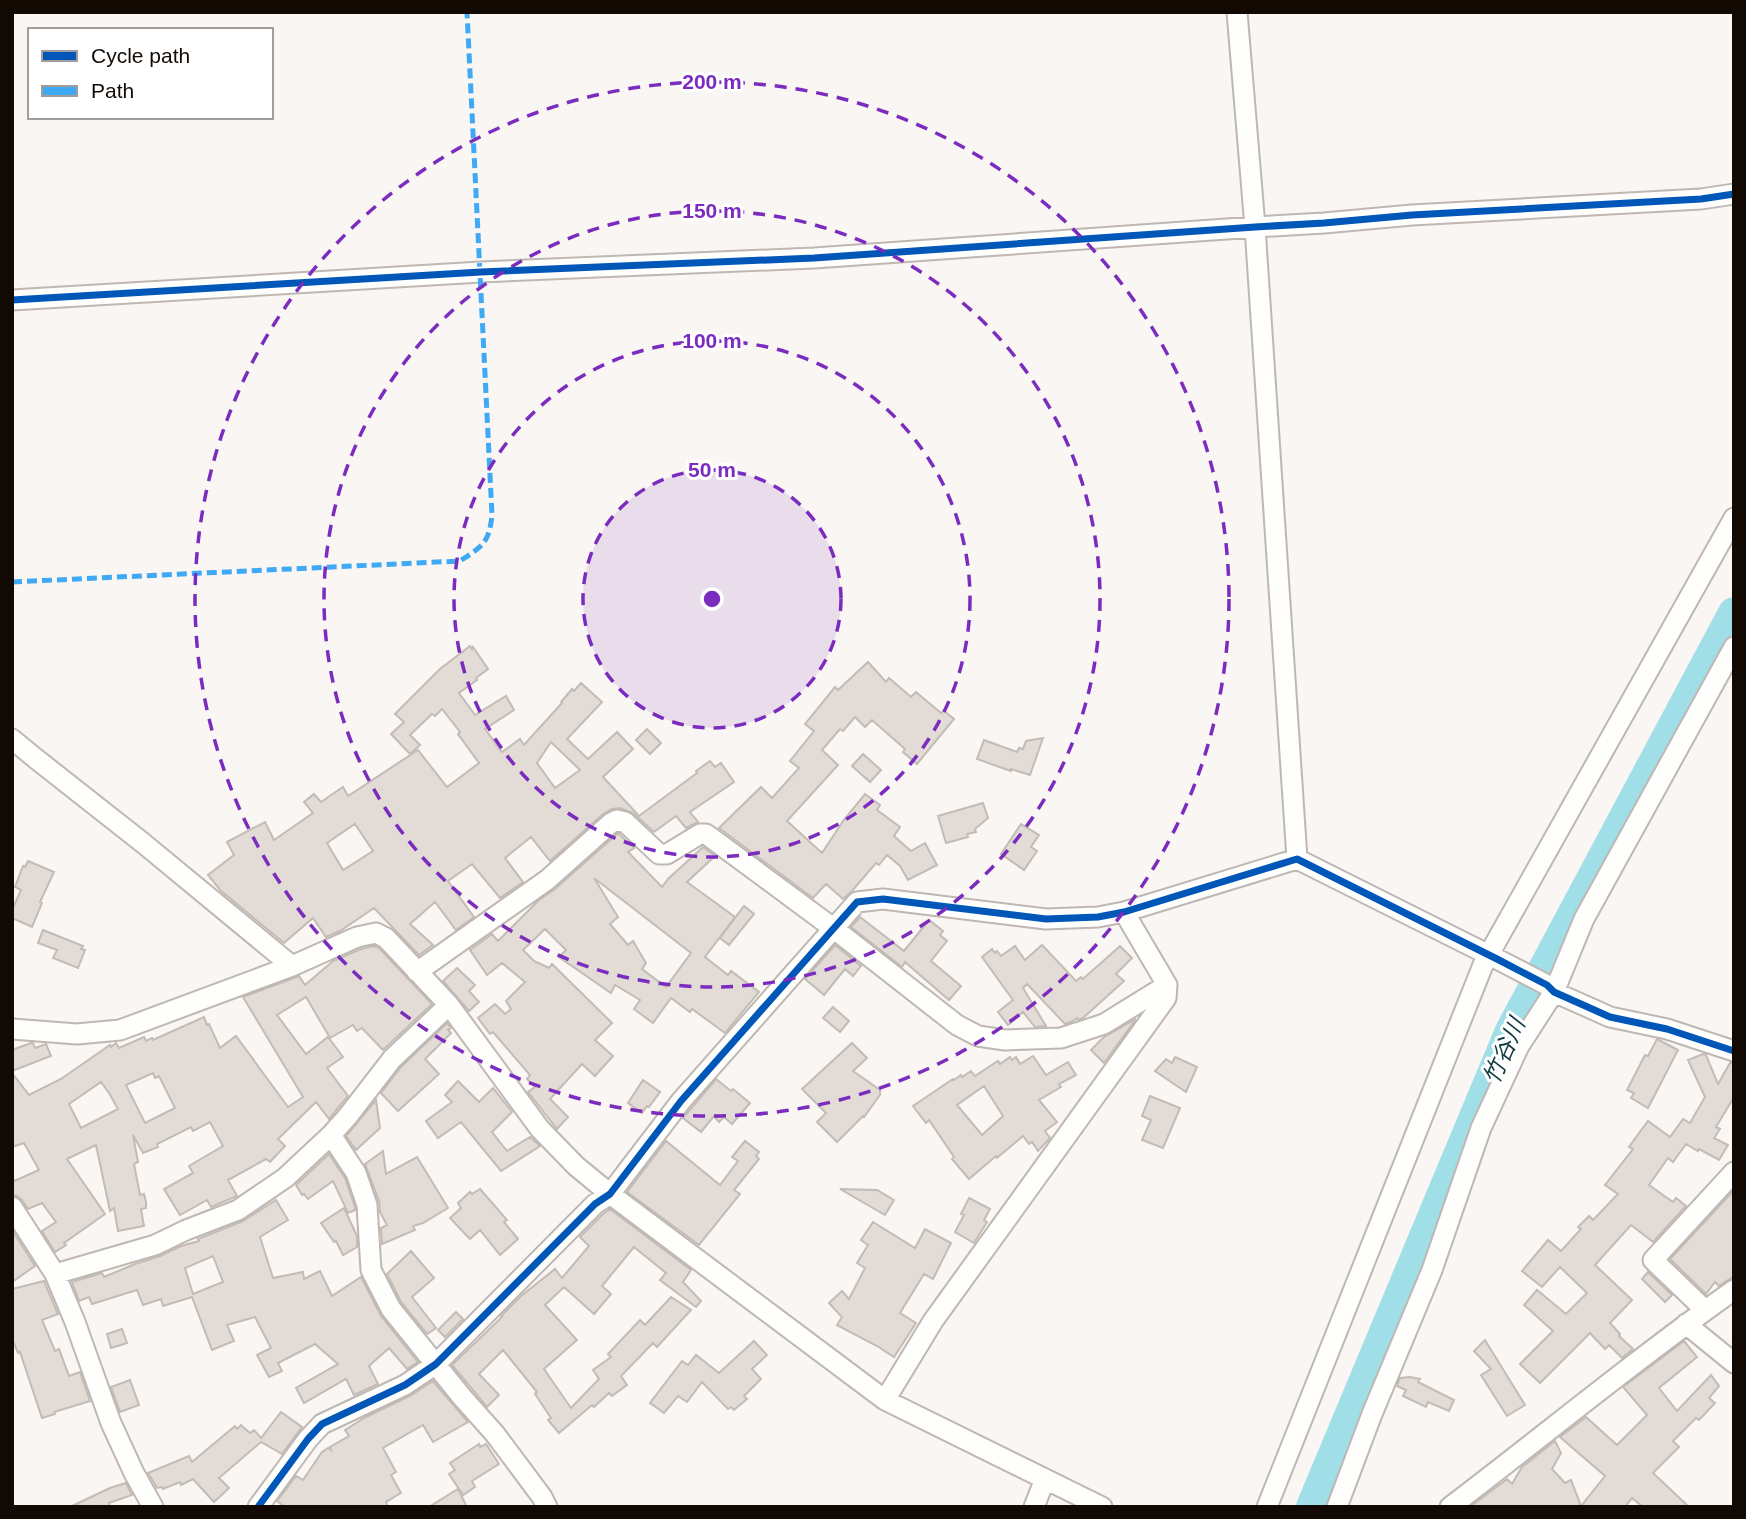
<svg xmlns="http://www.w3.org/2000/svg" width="1746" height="1519" viewBox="0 0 1746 1519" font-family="Arial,'Noto Sans JP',sans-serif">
  <rect width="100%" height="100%" fill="#f9f6f3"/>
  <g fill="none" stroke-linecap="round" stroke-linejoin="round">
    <path stroke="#a0dee8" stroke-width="32" d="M1312,1507L1511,1031L1734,613"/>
  </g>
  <path fill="#e3dbd6" stroke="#c3bbb5" stroke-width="2" fill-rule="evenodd" d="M470,646L472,649L473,647L488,669L476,678L477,680L459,693L475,715L506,696L514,710L485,729L502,752L520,739L524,745L562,703L561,702L572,689L574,691L581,683L602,702L567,739L588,759L617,732L633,749L603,777L639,816L697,773L696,771L710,761L715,767L721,763L734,782L690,812L698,822L686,828L676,816L654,832L633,813L620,808L612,809L603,814L550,861L531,837L505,858L523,882L500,898L472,864L448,881L474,917L456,930L435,902L410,924L433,945L419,955L374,908L340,931L326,937L313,918L284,943L221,891L208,875L234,855L227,842L265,822L274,840L313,813L304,802L314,794L321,802L343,787L348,796L418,750L447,787L479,763L458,734L460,732L442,709L435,716L432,714L410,735L420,745L410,754L391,734L404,722L395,714L440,669ZM551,742L580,770L555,788L537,763ZM355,824L373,851L343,870L327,843Z
    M868,662L886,682L889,678L911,697L916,692L941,713L944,711L954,719L917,764L903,752L905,749L872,720L865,727L855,717L843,731L840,729L822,750L838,765L787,821L822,853L843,821L865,794L880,805L877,810L900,827L894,836L911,851L925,843L937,865L908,880L900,866L887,855L879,865L876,863L852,891L843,899L826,884L813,898L719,828L761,787L772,798L799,768L790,761L814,731L805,724L835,687L838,690Z
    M647,729L661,743L650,754L636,740Z
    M1043,738L1030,775L1011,769V771L977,759L984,740L1017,752L1019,748L1023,749L1026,741Z
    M863,754L881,770L870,782L852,766Z
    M983,803L988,818L975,829L976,832L967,834L968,837L946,843L938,816Z
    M1021,824L1039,835L1031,847L1037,851L1024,870L1001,854Z
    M618,833L634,848L628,852L662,887L668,879L703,847L715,856L687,882L735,917L705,957L728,975L731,971L759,992L725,1033L692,1009L690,1012L671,998L653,1023L634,1009L640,1000L615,985L611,993L559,957L566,950L545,929L523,950L534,961L549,968L552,964L612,1023L595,1040L613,1056L595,1076L582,1064L550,1099L568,1117L557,1129L528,1092L535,1087L527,1079L530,1075L493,1032L490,1034L478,1018L495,1004L505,1014L511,1009L506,1001L525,982L502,963L487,975L470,950L492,934L498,941L539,900L555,889ZM594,878L691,953L666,987L642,969L646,963L633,941L628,945L610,924L618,917Z
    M28,861L54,872L40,902L42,903L32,927L12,918V910L21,890L15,887L23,866L25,867Z
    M744,906L754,914L729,945L720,938Z
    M860,917L904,951L929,920L943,931L940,935L947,941L931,961L961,986L949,1000L905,962L902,967L851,927Z
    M43,930L83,946L81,949L85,950L78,968L53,958L57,950L38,943Z
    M835,945L861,966L853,976L845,969L824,995L805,979Z
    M1042,945L1076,981L1081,977L1083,979L1120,946L1132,958L1116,974L1124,981L1083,1018L1078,1020L1077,1018L1073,1021L1065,1024L1027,984L1023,988L1046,1026L1035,1027L1023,1012L1008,1025L998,1012L1013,1000L982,957L992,949L995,953L997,951L1001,956L1015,946L1025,960Z
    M374,946L379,948L432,1004L383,1050L362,1028L357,1031L353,1025L330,1038L306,997L277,1015L306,1054L328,1037L343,1057L327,1068L348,1096L329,1119L316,1102L278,1139L285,1146L270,1162L266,1159L228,1180L237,1196L211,1207L207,1200L180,1215L164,1189L193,1173L189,1166L223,1146L210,1122L193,1131L191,1127L157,1144L158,1147L143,1153L133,1135L138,1162L134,1164L140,1195L144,1194L146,1202V1208L141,1209L144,1226L118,1231L114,1208L110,1211L96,1145L67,1159L105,1214L64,1243L66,1245L55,1252L42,1231L56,1222L42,1203L28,1209L22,1200L17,1196L12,1195V1182L39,1170L24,1143L12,1147V1073L29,1095L61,1079L110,1045L111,1047L116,1043L119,1048L144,1037L146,1041L152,1038L153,1040L204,1017L207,1025L209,1024L220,1048L236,1036L288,1107L303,1097L243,997L299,976L305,985L333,961L361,949ZM153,1073L155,1078L159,1076L175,1108L145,1123L126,1085ZM101,1082L109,1093L118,1109L81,1128L69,1104Z
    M457,968L475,985L469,991L479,1002L469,1011L443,981Z
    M833,1007L849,1021L840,1032L823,1018Z
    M1136,1019L1104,1063L1091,1050L1104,1037Z
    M447,1023L451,1028L448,1030L451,1033L425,1059L439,1074L398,1111L381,1093L401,1067Z
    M1657,1039L1678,1050L1648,1108L1631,1098L1634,1093L1627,1090L1645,1055L1648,1056Z
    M31,1043H33L35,1048L46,1044L51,1056L12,1071V1050Z
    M852,1043L867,1058L853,1071L880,1090V1095L864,1117L863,1116L837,1142L817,1122L826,1113L802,1089Z
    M1703,1054L1706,1055L1718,1084L1730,1063H1734V1097L1716,1127L1720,1129L1714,1138L1728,1145L1719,1160L1699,1149L1698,1151L1686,1144L1673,1162L1668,1158L1649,1185L1673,1202L1676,1198L1686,1206L1653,1242L1631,1225L1595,1265L1632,1300L1610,1323L1620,1334L1619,1336L1633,1349L1622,1358L1609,1345L1605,1349L1590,1333L1540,1383L1520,1364L1553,1331L1524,1305L1537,1290L1566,1314L1587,1293L1560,1267L1542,1287L1522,1271L1548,1240L1561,1251L1581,1229L1578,1227L1589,1216L1593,1220L1618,1194L1605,1185L1633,1149L1629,1147L1648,1121L1670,1137L1683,1119L1690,1123L1705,1097L1688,1060Z
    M1033,1056L1046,1075L1068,1062L1076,1075L1059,1084L1061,1087L1039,1100L1057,1122L1045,1131L1050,1138L1038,1151L1032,1142L1029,1144L1023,1136L997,1158L996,1156L969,1179L952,1159L954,1157L929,1120L926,1123L913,1106L953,1079L954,1080L961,1075L962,1077L971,1071L975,1076L998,1061L1000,1064L1010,1057L1012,1060L1016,1057L1020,1064ZM984,1086L1003,1116L982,1135L957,1105Z
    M1175,1057L1197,1067L1186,1092L1155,1071L1166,1059L1172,1063Z
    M716,1079L731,1091L733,1089L750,1103L732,1124L724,1117L719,1122L714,1116L701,1132L683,1118Z
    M643,1080L660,1092L649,1107L647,1106L642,1113L628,1103Z
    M458,1081L479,1102L493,1088L512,1112L492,1132L507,1151L530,1137L540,1146L501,1171L461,1122L438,1138L426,1121L452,1102L445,1095Z
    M1150,1096L1180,1108L1163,1148L1142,1140L1151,1120L1142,1116Z
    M376,1100L380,1128L356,1150L346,1136Z
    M666,1141L720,1185L738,1161L732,1157L745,1141L759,1152L756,1156L759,1159L734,1190L740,1194L699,1245L627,1192Z
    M383,1151L386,1174L417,1157L448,1208L423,1223L413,1226L415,1230L382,1244L381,1228L387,1225L380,1212L379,1201L365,1164Z
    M329,1154L345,1178L355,1207V1210L348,1213L333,1181L308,1199L304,1194L302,1195L296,1185Z
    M480,1189L507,1220L504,1222L518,1239L500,1255L480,1230L470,1239L450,1218L461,1208L458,1203L470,1192L472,1194Z
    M840,1189L877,1190L894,1200L885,1215Z
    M1734,1190V1276L1719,1286L1715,1282L1706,1294L1670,1259Z
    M969,1198L990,1209L984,1220L987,1222L974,1243L955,1232L964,1215L961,1214Z
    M276,1200L288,1220L260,1237L273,1278L303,1272L304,1279L320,1271L332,1296L361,1277L381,1316L418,1362L407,1369L389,1348L369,1366L378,1384L354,1395L346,1379L304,1403L296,1388L338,1364L315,1344L278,1363L282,1371L269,1377L257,1355L271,1348L255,1317L227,1325L234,1341L212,1350L192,1297L163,1306L161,1299L143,1305L137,1290L92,1304L89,1297L79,1301L72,1282L102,1273L104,1277L135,1264L160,1256L181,1246L199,1241L198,1239L243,1221ZM213,1256L223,1282L193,1294L185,1268Z
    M344,1208L357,1236V1247L343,1255L336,1241L334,1242L321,1223Z
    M610,1209L691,1270L683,1282L701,1301L696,1307L660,1280L666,1273L634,1247L602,1286L611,1294L594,1314L564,1287L545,1305L577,1340L544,1369L571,1408L599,1379L593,1370L611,1357L608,1354L640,1320L645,1325L671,1297L691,1310L657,1347L653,1343L621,1376L627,1385L612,1396L609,1393L594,1407L592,1405L559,1433L548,1420L551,1418L535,1394L537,1392L503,1350L479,1374L499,1395L487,1407L452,1365L502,1317L501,1316L521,1296L555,1269L562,1278L589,1246L580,1237L603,1214Z
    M873,1222L915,1248L925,1229L951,1243L933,1279L924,1274L900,1313L916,1323L894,1357L877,1346L837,1325L842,1317L829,1303L842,1291L849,1299L865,1268L857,1263L868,1245L861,1240Z
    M12,1230L35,1266L12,1282Z
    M411,1251L434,1278L412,1297L436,1328L427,1334L401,1302L387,1274Z
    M1648,1272L1672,1295L1665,1302L1642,1279Z
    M44,1281L58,1314L42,1320L55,1351L59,1349L69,1376L80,1372L90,1401L54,1412L55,1414L42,1418L20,1352L18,1353L12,1339V1289Z
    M456,1312L463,1319L445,1337L438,1330Z
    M122,1329L127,1343L111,1348L107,1334Z
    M1485,1340L1525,1405L1507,1416L1481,1375L1491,1369L1474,1351Z
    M754,1341L767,1355L752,1369L761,1379L744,1396L747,1399L734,1410L731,1407L728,1409L702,1382L687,1402L678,1396L664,1413L650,1403L682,1361L688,1365L696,1355L719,1373Z
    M1684,1341L1697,1357L1659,1388L1677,1411L1711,1375L1719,1386L1709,1398L1715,1403L1699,1420L1696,1418L1673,1441L1679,1447L1653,1473L1689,1507H1643L1632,1498L1625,1507H1470L1507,1479L1512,1484L1522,1467L1555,1441L1561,1453L1552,1469L1565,1483L1571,1480L1581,1506L1605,1476L1560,1437L1586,1417L1617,1445L1647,1415L1623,1387Z
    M1410,1377L1420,1379L1418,1382L1454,1400L1449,1411L1428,1402L1426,1407L1403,1396L1406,1390L1397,1386L1400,1378Z
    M130,1380L139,1405L120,1412L111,1387Z
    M433,1381L468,1422L433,1442L423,1425L383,1448L396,1472L391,1475L401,1493L386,1502L388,1507H285L277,1501L296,1476L303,1480L322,1452L328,1448L331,1450L330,1447L349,1436L345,1430L366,1417L410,1396Z
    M281,1412L302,1427L282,1454L261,1442L219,1478L229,1488L214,1502L193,1479L181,1485L180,1482L163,1489L162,1487L157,1488L148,1473L189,1456L192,1462L235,1426L237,1429L241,1425L250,1433L254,1430L261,1438Z
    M479,1444L480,1447L486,1444L499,1464L472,1481L475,1487L463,1495L449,1474L455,1470L450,1463Z
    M126,1483L132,1495L109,1503L110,1507H70L110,1488Z
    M458,1489L467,1507H429Z"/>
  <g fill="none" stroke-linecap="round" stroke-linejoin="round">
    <g stroke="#bfb7b2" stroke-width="23">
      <path id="minor" d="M1237,12L1255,227L1297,859
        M12,300L481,272L814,258L1255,227L1324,223L1412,215L1701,199L1734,194
        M12,739L35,758L143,843L292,966
        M417,972L547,880L611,823L617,820L625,822L659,854H667L700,834H706L833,928L957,1025L978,1036L1005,1040L1061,1038L1104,1024L1167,985
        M12,1029L77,1034L120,1030L292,966L357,937L376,933L386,938L449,1005L540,1129L576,1166L610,1194L885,1400L1102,1507
        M331,1135L356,1173L367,1205L371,1270L391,1309L462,1397L495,1434L542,1497L547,1507
        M12,1207L55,1274L75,1322L111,1423L134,1473L153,1507
        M55,1274L155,1245L186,1230L238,1210L285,1178L331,1135L348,1116L392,1059L449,1005
        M1705,1310L1653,1260L1734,1172
        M1686,1324L1734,1363
        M885,1400L933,1321L1166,998L1167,985L1124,912
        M258,1507L308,1439L322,1424L405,1385L436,1364L595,1204L610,1194L681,1101L857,902L883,899L1046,919L1098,917L1124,912L1297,859L1497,959L1547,985L1554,992L1610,1017L1667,1029L1734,1051
        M1034,1507L1045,1479
        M1267,1507L1483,965L1734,518
        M1337,1507L1372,1414L1432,1270L1481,1128L1519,1046L1554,992L1584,919L1734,647
        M1450,1507C1545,1435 1637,1358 1734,1290"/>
    </g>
    <use href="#minor" stroke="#fefefd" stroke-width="19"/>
    <path stroke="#3fa9f5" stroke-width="5" stroke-dasharray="10 5" stroke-linecap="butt" d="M12,582L460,561C483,546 489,543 492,515L467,12"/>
    <g stroke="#fff" stroke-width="11">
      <path id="cycleway" d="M12,300L481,272L814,258L1255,227L1324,223L1412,215L1701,199L1734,194
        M258,1507L308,1439L322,1424L405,1385L436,1364L595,1204L610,1194L681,1101L857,902L883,899L1046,919L1098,917L1124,912L1297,859L1497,959L1547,985L1554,992L1610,1017L1667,1029L1734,1051"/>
    </g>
    <use href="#cycleway" stroke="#0057b8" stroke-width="7"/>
  </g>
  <circle cx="712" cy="599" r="129" fill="#7b2cbf" fill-opacity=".12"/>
  <g fill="none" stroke="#7b2cbf" stroke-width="3.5" stroke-dasharray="12 9">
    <circle cx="712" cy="599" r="129"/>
    <circle cx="712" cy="599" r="258"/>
    <circle cx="712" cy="599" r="388"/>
    <circle cx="712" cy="599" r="517"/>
  </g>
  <g text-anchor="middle" stroke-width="6" stroke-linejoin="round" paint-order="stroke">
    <g font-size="23" font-style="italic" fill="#0e3940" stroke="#fff">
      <text transform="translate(1504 1051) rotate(-66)" y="8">竹谷川</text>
    </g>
  </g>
  <circle cx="712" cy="599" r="10" fill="#7b2cbf" stroke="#fff" stroke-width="3.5"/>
  <g font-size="21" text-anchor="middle" font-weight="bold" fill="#7b2cbf" stroke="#fff" stroke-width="6" stroke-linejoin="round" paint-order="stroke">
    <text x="712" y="89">200 m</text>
    <text x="712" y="218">150 m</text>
    <text x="712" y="348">100 m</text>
    <text x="712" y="477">50 m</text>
  </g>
  <rect width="1746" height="1519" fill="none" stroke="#130903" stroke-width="28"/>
  <rect x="28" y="28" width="245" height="91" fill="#ffffff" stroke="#a19d9a" stroke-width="2"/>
  <rect x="42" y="51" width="35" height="10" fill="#0057b8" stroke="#a19d9a" stroke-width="2"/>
  <text x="91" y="63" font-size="21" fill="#130903">Cycle path</text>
  <rect x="42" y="86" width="35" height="10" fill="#3fa9f5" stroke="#a19d9a" stroke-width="2"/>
  <text x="91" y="98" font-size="21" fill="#130903">Path</text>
</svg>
